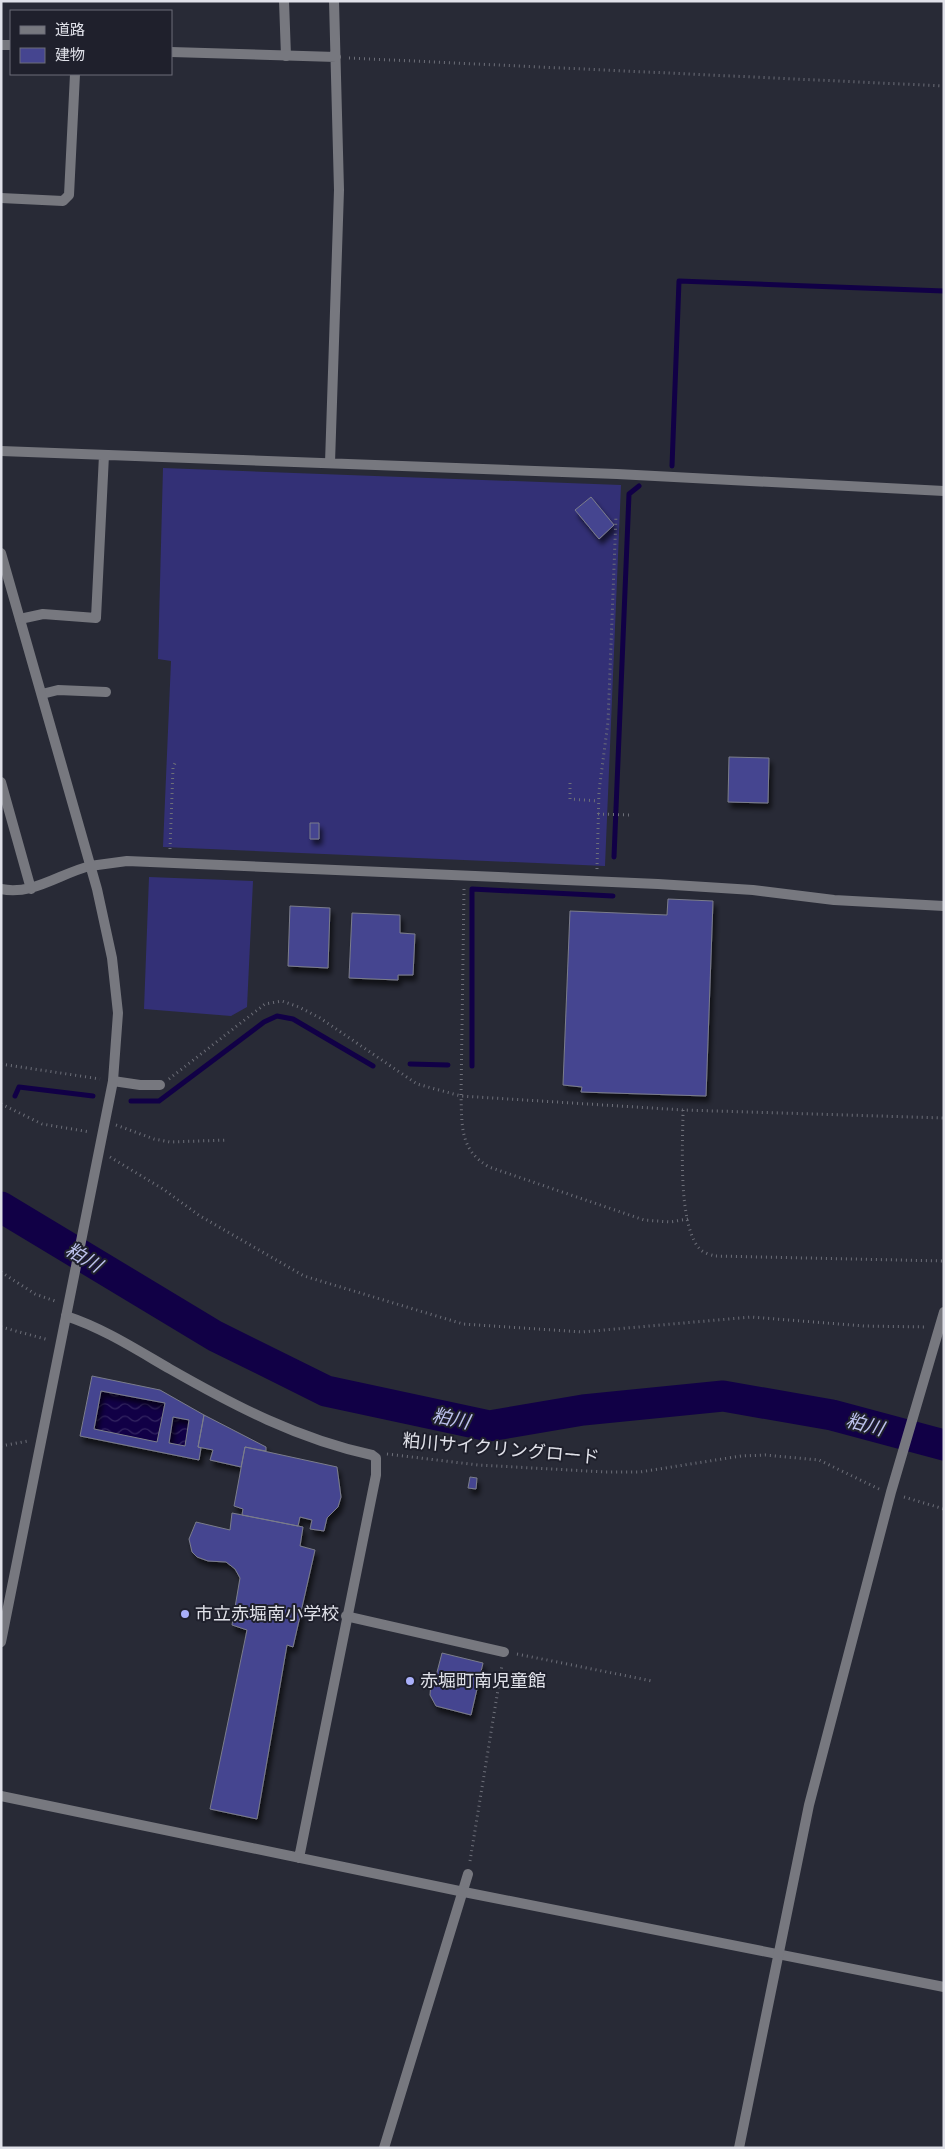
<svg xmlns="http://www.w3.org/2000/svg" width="945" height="2149" viewBox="0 0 945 2149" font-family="Manrope,'Noto Sans JP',sans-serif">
  <defs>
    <pattern id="water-waves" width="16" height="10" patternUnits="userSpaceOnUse" patternTransform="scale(1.25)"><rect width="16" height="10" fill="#110046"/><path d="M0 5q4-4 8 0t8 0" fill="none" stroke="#332561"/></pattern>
    <filter id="shadow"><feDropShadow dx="3" dy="5.5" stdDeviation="2.5" flood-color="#0009"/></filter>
  </defs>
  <rect width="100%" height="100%" fill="#282a36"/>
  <path fill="#333076" d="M163,468L621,485L605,866L163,847L171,661L158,659Z
    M149,877L253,881L247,1007L231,1016L144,1009Z"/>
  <path fill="url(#water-waves)" d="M101,1391L165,1403L157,1442L94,1429Z
    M173,1417L189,1420L185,1446L169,1443Z"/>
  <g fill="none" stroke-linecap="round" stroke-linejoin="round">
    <path stroke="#110046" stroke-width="5" d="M672,466L679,281L944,291
      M614,857L629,494L639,486
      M410,1064L448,1065
      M472,1066V889L613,896
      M15,1096L19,1087L93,1096
      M131,1101H159L264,1022L277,1016L293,1019L373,1066"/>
    <path stroke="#110046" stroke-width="31" d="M1,1207L215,1336L326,1391L489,1426L583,1410L723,1396L832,1415L944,1445"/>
  </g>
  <path fill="#454590" stroke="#7b7d8b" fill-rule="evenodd" filter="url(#shadow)" d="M591,497L614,525L599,539L575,510Z
    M729,757L769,758L768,803L728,802Z
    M310,823H319V839H310Z
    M668,899L713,901L706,1096L581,1092L582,1087L563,1085L570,911L667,915Z
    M290,906L330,908L328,968L288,966Z
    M352,913L400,915V933L415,934L413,975H398V980L349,978Z
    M92,1376L160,1390L204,1415L198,1447L201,1448L199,1460L80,1436ZM101,1391L165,1403L157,1442L94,1429ZM173,1417L189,1420L185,1446L169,1443Z
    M204,1415L266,1447V1451L245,1447L241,1467L210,1460L213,1450L198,1447Z
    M245,1447L337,1467L341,1497L338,1507L327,1518L324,1531L310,1529L312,1520L300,1517L298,1526L242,1515L243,1509L234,1506Z
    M470,1477L477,1478L476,1489L468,1488Z
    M232,1513L303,1527L300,1546L315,1550L293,1647L287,1645L257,1819L210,1809L247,1630L232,1625L240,1578L235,1569L226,1562L208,1561L197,1557L192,1552L189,1539L196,1522L230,1530Z
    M442,1653L483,1663L471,1715L436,1706L430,1695L431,1682L436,1676Z"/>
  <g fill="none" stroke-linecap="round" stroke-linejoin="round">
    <path stroke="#6d6f79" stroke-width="3" stroke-dasharray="1 4" stroke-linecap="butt" d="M349,58L944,86
      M570,783V799L598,801
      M598,814L630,815
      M170,849L173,768L175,763
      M597,869L599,791L608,722L616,516
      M464,889L461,1096C462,1127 460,1150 489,1167L644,1220L670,1222L688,1219
      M1,1064L100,1079
      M169,1079L265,1004L282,1001L299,1007L320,1018L417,1084L461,1096L683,1110L944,1118
      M1,1104L42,1124L90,1132
      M683,1110C683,1141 677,1228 701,1250C704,1253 711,1255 715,1256L944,1261
      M116,1125L154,1139L170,1142L228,1140
      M110,1157L163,1189L200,1216L304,1276L463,1324L582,1332L751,1317L864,1326L927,1327
      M1,1272L35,1294L55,1301
      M1,1327L49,1340
      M1,1446L28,1441
      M387,1454L478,1465L606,1472H640L741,1456L765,1455L819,1460L879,1489
      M904,1497L944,1509
      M517,1654L652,1681
      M470,1861L502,1665"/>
    <path stroke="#77787f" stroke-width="10" d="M284,1L286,56
      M1,198L63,201L69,195L75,74
      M113,1081L140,1085H160
      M346,1616L504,1652
      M384,2148L468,1874"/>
    <path stroke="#77787f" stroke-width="10" d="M1,45H11
      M171,52L336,57
      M1,451L617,474L944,491
      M330,463L339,190L334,1
      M20,619L43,614L96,618L104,455
      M42,694L58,690L106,692
      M1,782L31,889
      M1,889C32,896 61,873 90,866
      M66,1316C103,1328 137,1350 170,1369C235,1406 298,1439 372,1455L376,1458V1475L299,1858
      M1,1796L464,1892L944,1987"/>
    <path stroke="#77787f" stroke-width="10" d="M1,553L97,889L112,958L118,1013L113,1081L1,1642
      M90,866L127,861L658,884L753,890L834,900L944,906
      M739,2148L809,1805L891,1492L944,1312"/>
  </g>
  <g fill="#aab0fb" stroke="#1f202c" stroke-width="2">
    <circle cx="185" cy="1614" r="5"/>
    <circle cx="410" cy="1681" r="5"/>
  </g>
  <g text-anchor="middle" stroke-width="4" stroke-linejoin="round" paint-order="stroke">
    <g font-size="18" fill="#e0e1e9" stroke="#1f202c">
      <text transform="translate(501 1449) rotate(5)" y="6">粕川サイクリングロード</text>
    </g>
    <g font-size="18" fill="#e0e1e9" stroke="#1f202c" text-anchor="start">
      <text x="195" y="1620">市立赤堀南小学校</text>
      <text x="420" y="1687">赤堀町南児童館</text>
    </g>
    <g font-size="19" font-style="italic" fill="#bdc2ed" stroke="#1f202c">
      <text transform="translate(84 1257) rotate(31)" y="7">粕川</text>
      <text transform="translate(451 1418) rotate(12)" y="7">粕川</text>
      <text transform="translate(865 1424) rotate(15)" y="7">粕川</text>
    </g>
  </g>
  <rect width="945" height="2149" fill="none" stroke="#e0e1e9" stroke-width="5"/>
  <rect x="10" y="10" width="162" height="65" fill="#1f202c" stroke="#6c6d78"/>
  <rect x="20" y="26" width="25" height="8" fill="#77787f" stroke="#6c6d78"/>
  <text x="55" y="35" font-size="15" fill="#e0e1e9">道路</text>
  <rect x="20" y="48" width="25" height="15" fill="#454590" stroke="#6c6d78"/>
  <text x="55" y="60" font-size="15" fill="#e0e1e9">建物</text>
</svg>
